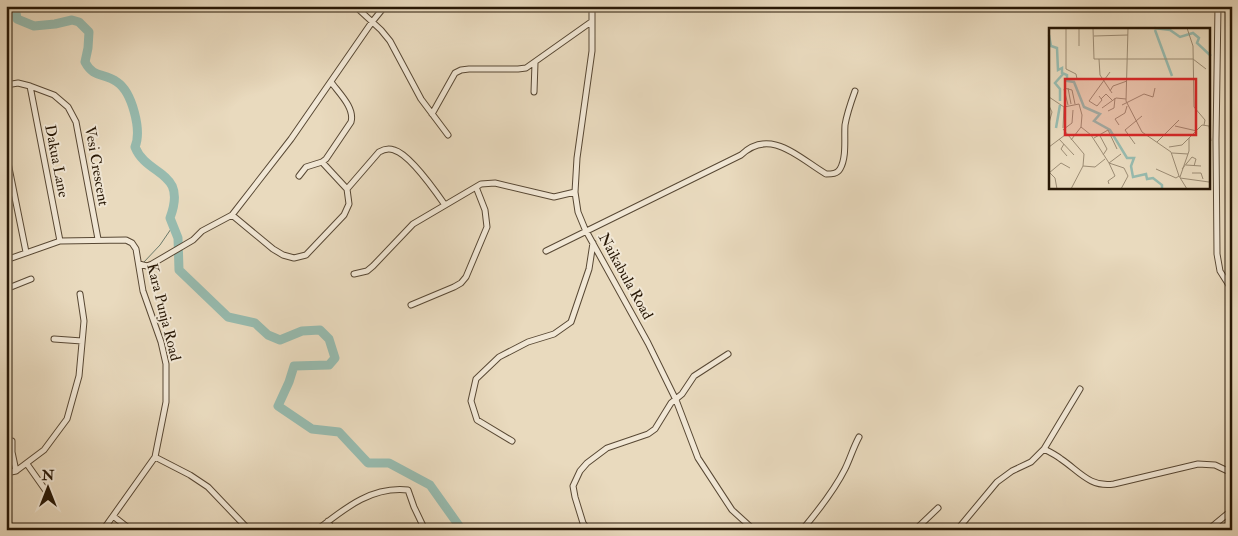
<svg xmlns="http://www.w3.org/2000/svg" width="1238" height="536" viewBox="0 0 1238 536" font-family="'IM FELL Double Pica',serif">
  <rect width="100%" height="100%" fill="#e9dabe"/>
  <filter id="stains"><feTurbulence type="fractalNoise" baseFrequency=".004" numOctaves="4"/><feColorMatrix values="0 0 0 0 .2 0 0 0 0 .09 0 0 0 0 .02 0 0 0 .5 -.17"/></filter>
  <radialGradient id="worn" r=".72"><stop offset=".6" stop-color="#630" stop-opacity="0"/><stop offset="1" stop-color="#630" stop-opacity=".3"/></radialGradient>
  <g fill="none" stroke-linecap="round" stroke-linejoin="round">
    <path stroke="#6b7a6b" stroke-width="1" d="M144,262L160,245L173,226"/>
    <path stroke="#97bbaf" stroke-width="9" d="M15,6L17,19L34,26L55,24L72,20L79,22L89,32L88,48L85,62C94,79 104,72 117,82C132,92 142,130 135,147C147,177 188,170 170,218L178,238L179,270L228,317L255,323L268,335L280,340L302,331L320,330L329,339L335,358L329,365L294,366L289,382L278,406L312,429L339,432L368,463H389L430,485L462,530"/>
    <g stroke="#584834" stroke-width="7">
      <path id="minor" d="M355,6L381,30L390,41L421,99L448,135
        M592,6V51L577,158L575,192L578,212L585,229L648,343L676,400L698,458L732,510L754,530
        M1218,6L1216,140L1217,254L1220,271L1232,290
        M6,85L18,83L30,86L54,95L68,107L76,122L98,239
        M30,86L60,241
        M534,92L535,63
        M432,114L455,73L461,70L469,69H518L526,68L591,22
        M6,153L26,252
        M322,162L347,189L349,204L344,215L306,255L294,258L283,255L273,249L232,215L291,139L372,22L385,6
        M299,176L306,167L322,162L326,159L351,122C355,108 339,93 331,82
        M347,189L379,152C384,149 389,148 394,150C409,154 436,192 445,205
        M546,251L741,155C770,127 799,158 826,174C832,174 837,174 840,169C847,157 844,138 845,125C847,113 851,102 855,91
        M6,260L60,241L126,240L132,243L136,249L143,291L161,342L166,364V402L155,457L103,530
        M139,264L147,266L152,264L193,240L202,231L232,215
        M354,274L367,271L373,266L413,224L481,184L495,183L554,197L575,192
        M6,289L31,279
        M411,305L454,287L461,283L466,277L487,227L485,210L476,187
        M54,339L82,341
        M12,441V452L16,471
        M512,441L477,420L471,401L476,379L499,357L528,342L554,334L571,322L589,269L593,243
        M1044,449C1050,452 1056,455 1061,459C1079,471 1090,488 1114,484L1198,464L1215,465L1232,473
        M155,457L190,475L208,487L249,530
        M27,464L51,498
        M6,473L16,471L44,450L67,419L79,376L84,321L80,294
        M113,516L131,530
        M328,521L332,530
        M317,530C344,509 371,486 408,490L414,507L425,530
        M588,530L583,523L575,497L573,486L580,471L587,463L607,448L648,434L655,429L671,403L682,394L694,376L728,354
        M802,530C818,511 834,491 845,469C850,459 853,448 859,437
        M915,530L938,508
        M957,530L997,482L1012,471L1031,462L1044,449L1080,389
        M1208,530L1232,510"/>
    </g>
    <use href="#minor" stroke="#f1e7d5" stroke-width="5"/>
  </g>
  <g text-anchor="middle" stroke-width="4" stroke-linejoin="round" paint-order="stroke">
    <g font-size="15" fill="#281806" stroke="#f1e7d5">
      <text transform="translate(57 161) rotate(79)" y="5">Dakua Lane</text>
      <text transform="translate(97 166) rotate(80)" y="5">Vesi Crescent</text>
      <text transform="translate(626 276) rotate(61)" y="5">Naikabula Road</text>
      <text transform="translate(164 312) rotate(76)" y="5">Kara Punja Road</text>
    </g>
  </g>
  <g transform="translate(1049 28)">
    <rect width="161" height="161" fill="#e9dabe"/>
    <path fill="none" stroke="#97bbaf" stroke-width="2.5" d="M105,0L121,2L131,9L144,5L150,10L148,15L162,28M106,2L123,48M0,7L2,18L8,20L9,42L13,40V45L18,47V53L25,54L35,79L51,86L45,93L61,102L78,130H85L82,138L84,149L97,146L98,151L104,150L113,157V161M11,73V61L6,55L14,46M7,100L11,77"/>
    <path fill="none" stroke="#9c8c74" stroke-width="1" d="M17,0V41L27,46L28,51M44,0L45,31H144L157,41M79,0L77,73L93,104L122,124L130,148L138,161M138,0L144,18L145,79L156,92L155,97M45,8L79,7M30,18V0M50,31L51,47L63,65M0,48V64M15,60L23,62L26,76M19,60L22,76M15,61L19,77M61,63L64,58L78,53M50,68L53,72L48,78L40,73L61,44M0,69L15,79L14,100M52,71L57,66L63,72M73,77L95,66L104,69L106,60M0,78L3,84L0,95M15,79L30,76L33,87L32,99L22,112M53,80L67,70L77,71M59,83L65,80L66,70M70,97L66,91L76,85L78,78M126,98L148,103M32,99L42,107L60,135L75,140L79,148L72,161M14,101L35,126L34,138L22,161M15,101L23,95L24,82M50,106L58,121L54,127M45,110L59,102L68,121M10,111L25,127M108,114L130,92M15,116L12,121L18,128M86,116L76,102L93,88M0,119L16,107M120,119L133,117L153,97L160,98L162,113M123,125L139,126M137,137L152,138M34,138L46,139L56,131M107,141L127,150L130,148M133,141L143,129L147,131L145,138M0,145L12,135L21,140M1,145L6,150L8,161M143,145H152L154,151M131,149L140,123V110M131,150L160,154M60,156L59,153L66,148L60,135L72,126"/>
    <path fill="#d62828" fill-opacity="0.15" stroke="#d62828" stroke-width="2.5" d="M16,51H147V107H16Z"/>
    <rect width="161" height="161" fill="none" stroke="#281806" stroke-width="2.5"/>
  </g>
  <rect width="1238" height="536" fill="none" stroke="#e9dabe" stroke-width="25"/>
  <rect x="8" y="8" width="1223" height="521" fill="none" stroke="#281806" stroke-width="2.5"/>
  <rect x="12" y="12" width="1213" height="511" fill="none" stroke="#281806"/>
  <g transform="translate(48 488)" stroke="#f1e7d5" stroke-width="4" paint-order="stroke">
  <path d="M0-4L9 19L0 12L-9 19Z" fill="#281806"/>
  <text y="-8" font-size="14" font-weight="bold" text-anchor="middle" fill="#281806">N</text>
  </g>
  <rect width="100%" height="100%" filter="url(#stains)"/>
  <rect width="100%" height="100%" fill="url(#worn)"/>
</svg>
